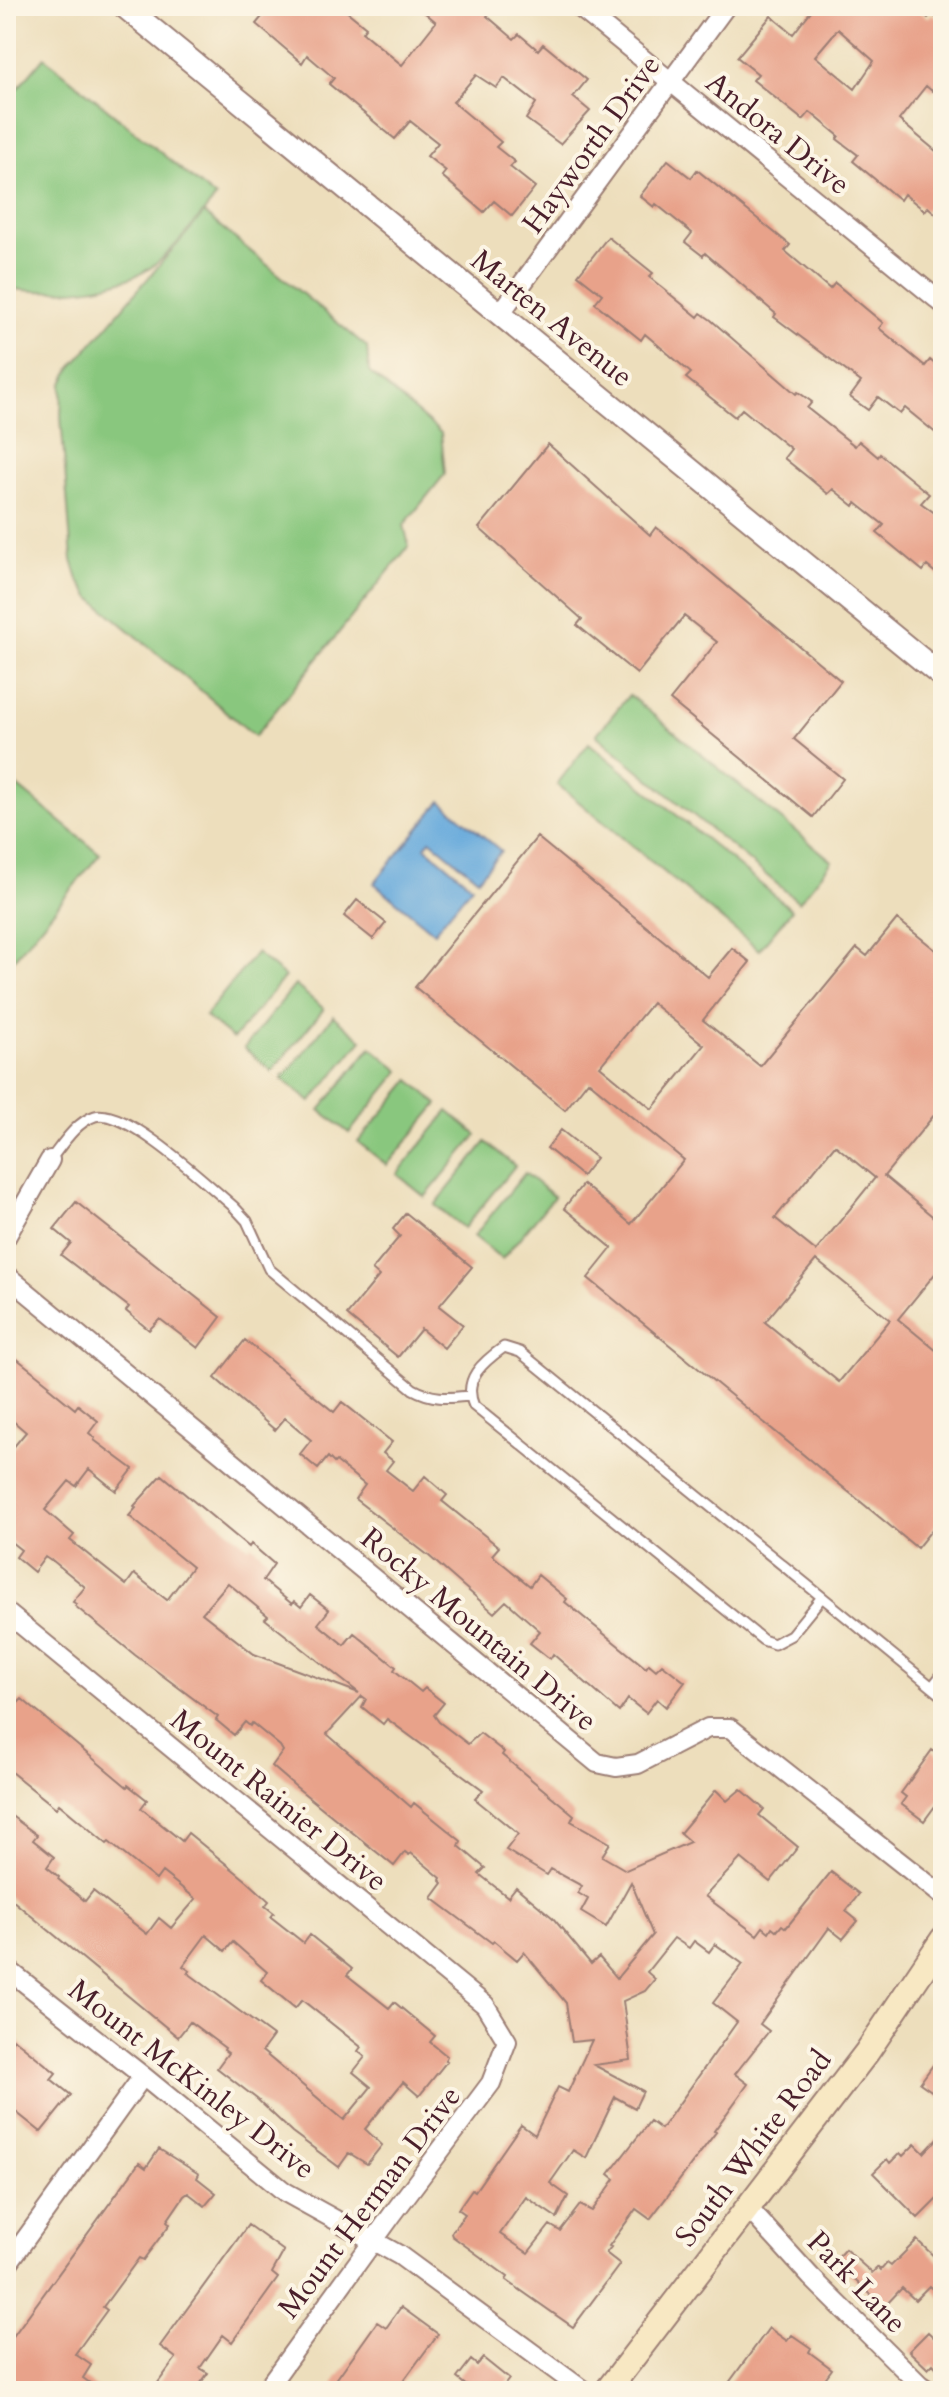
<svg xmlns="http://www.w3.org/2000/svg" width="949" height="2397" viewBox="0 0 949 2397" font-family="Cardo,serif">
  <rect width="100%" height="100%" fill="#fcf5e5"/>
  <filter id="ink" filterUnits="userSpaceOnUse"><feTurbulence type="fractalNoise" baseFrequency=".0125" numOctaves="2"/><feDisplacementMap in="SourceGraphic" scale="16" xChannelSelector="R" yChannelSelector="G"/><feConvolveMatrix kernelMatrix="1 2 1 2 8 2 1 2 1" color-interpolation-filters="sRGB"/></filter>
  <filter id="wash" filterUnits="userSpaceOnUse"><feTurbulence type="fractalNoise" baseFrequency=".006" numOctaves="4" result="noise"/><feDisplacementMap in="SourceGraphic" scale="32" xChannelSelector="R" yChannelSelector="G"/><feGaussianBlur stdDeviation="1.8" result="paint"/><feColorMatrix in="noise" values="0 0 0 0 0 0 0 0 0 0 0 0 0 0 0 0 0 1.4 0 .05"/><feComposite in="paint" operator="in"/></filter>
  <g filter="url(#wash)">
    <rect width="100%" height="100%" fill="#eddebc"/>
    <path fill="#89c77e" stroke="#6a7354" stroke-width="2" d="M44,57L216,198C197,219 179,245 157,263C125,290 45,297 6,287V102Z
      M204,213L367,347L369,372L441,433L445,474L404,525L409,546L255,736L91,598L78,580L72,560L61,417L62,385L71,368Z
      M629,695L832,861L799,902L596,735Z
      M589,743L792,910L759,950L557,784Z
      M6,777L100,854L6,969Z
      M256,953L285,977L233,1039L205,1016Z
      M295,985L324,1009L272,1071L244,1048Z
      M333,1016L362,1040L311,1102L282,1079Z
      M371,1047L400,1071L349,1133L320,1110Z
      M410,1080L438,1104L387,1165L358,1142Z
      M448,1111L477,1135L425,1197L397,1174Z
      M486,1142L515,1166L464,1228L435,1205Z
      M525,1173L554,1197L502,1259L474,1236Z"/>
    <path fill="#68aadc" stroke="#596484" stroke-width="2" d="M441,801L501,851L478,879L430,840L425,847L472,886L434,932L374,883Z"/>
    <g id="blocks">
      <path fill="#e8a28a" fill-rule="evenodd" d="M271,6H340L366,27L362,32L402,65L436,22L417,6H495L487,16L514,39L519,34L538,50L543,44L587,80L573,97L590,111L560,144L526,119L536,103L504,78L496,88L476,75L453,102L501,142L496,147L515,162L510,167L535,187L512,216L494,201L484,212L442,176L446,171L427,156L438,143L410,121L395,139L329,84L334,78L307,55L302,63L256,24Z
        M815,6H913L928,18L932,14L943,23V78L932,91L926,86L899,120L943,157V220L928,207L925,211L904,194L900,200L853,161L858,155L837,139L839,136L810,112L803,120L753,80L758,74L737,57L771,16L793,34ZM838,29L874,61L855,89L815,56Z
        M668,160L691,178L697,170L790,245L785,251L830,289L835,283L883,323L879,328L925,366L930,360L943,371V439L905,408L900,414L878,397L868,410L850,397L861,382L774,317L776,314L705,253L703,256L685,242L692,233L656,204L654,207L640,196Z
        M608,237L653,273L649,277L698,317L701,313L711,320L796,394L798,392L812,402L807,408L855,446L859,441L878,457L880,454L929,494L921,503L943,519V579L927,566L923,571L877,533L884,525L856,503L854,506L833,489L828,494L810,479L784,458L791,449L742,409L735,417L686,378L691,373L645,334L641,340L595,303L602,294L578,275Z
        M548,444L650,535L656,527L841,681L794,739L843,779L813,817L670,700L717,642L684,616L637,674L577,625L582,619L479,528Z
        M537,837L708,977L732,948L750,962L703,1020L760,1066L857,948L867,956L897,919L943,956V1121L935,1114L884,1176L943,1225V1264L898,1319L943,1356V1516L917,1548L588,1278L612,1248L564,1208L583,1184L631,1224L684,1160L588,1081L565,1110L415,987ZM652,1003L704,1045L652,1109L600,1066ZM835,1145L875,1178L816,1251L775,1218ZM816,1260L890,1320L839,1382L765,1322Z
        M357,900L386,923L373,939L344,916Z
        M561,1130L596,1158L582,1176L547,1148Z
        M76,1202L221,1317L198,1348L160,1319L149,1330L126,1311L129,1307L61,1255L71,1243L54,1229Z
        M406,1213L472,1267L439,1306L463,1325L444,1348L421,1329L398,1357L347,1315L379,1276L372,1270L400,1236L393,1229Z
        M245,1340L334,1412L342,1402L392,1442L383,1453L393,1461L386,1470L413,1491L425,1476L447,1495L442,1501L499,1547L492,1555L530,1586L538,1575L567,1599L565,1602L646,1668L649,1664L656,1670L662,1664L685,1682L666,1707L657,1699L646,1713L628,1699L619,1712L553,1654L550,1659L530,1643L540,1631L506,1601L494,1613L429,1556L355,1499L365,1485L336,1461L334,1463L328,1457L318,1469L300,1454L311,1440L285,1418L275,1430L215,1378Z
        M6,1350L50,1385L48,1387L75,1409L78,1405L98,1421L89,1433L95,1438L94,1440L133,1469L116,1491L89,1469L76,1486L69,1481L45,1510L74,1535L70,1540L126,1585L134,1574L167,1600L192,1567L129,1516L136,1508L134,1506L162,1475L249,1547L251,1544L274,1564L263,1580L292,1604L294,1601L301,1607L310,1595L329,1610L318,1624L344,1645L354,1633L396,1667L394,1670L421,1692L425,1688L444,1703L434,1715L439,1722L468,1744L480,1733L504,1752L502,1755L574,1815L571,1821L610,1843L602,1856L626,1870L690,1842L680,1833L716,1790L727,1801L741,1789L764,1809L759,1815L798,1847L770,1882L741,1858L705,1896L757,1935L763,1927L769,1932L772,1927L777,1931L782,1925L786,1928L831,1872L859,1894L846,1911L858,1921L843,1939L829,1928L760,2024L769,2031L735,2074L748,2084L714,2131L716,2132L650,2219L636,2209L609,2246L611,2247L606,2253L620,2264L573,2327L506,2280L508,2277L452,2236L451,2233L465,2214L458,2209L472,2189L475,2191L521,2125L535,2135L558,2087L568,2092L592,2040L572,2042L566,2003L524,1952L517,1960L494,1941L492,1943L432,1898L443,1883L440,1880L441,1878L411,1853L409,1855L405,1852L394,1866L295,1786L272,1766L283,1751L280,1746L252,1723L250,1726L245,1722L234,1735L216,1720L218,1717L135,1655L75,1606L77,1604L73,1602L85,1587L52,1560L51,1561L45,1557L34,1572L16,1557L21,1550L6,1538V1456L26,1432L6,1415ZM228,1583L268,1616L265,1619L359,1693L254,1654L202,1613ZM362,1696L366,1699L362,1707L383,1724L387,1719L483,1790L475,1799L518,1834L506,1850L547,1875L551,1869L582,1886L578,1893L588,1899L581,1912L606,1927L631,1882L653,1935L617,1978L599,1957L591,1964L553,1918L516,1887L508,1897L479,1874L485,1868L459,1846L461,1841L414,1803L411,1807L327,1734ZM674,1938L689,1948L694,1941L709,1952L715,1944L743,1964L713,2003L737,2022L661,2129L650,2121L609,2174L615,2179L592,2211L580,2205L560,2231L550,2225L528,2253L500,2234L526,2197L557,2218L568,2196L550,2183L573,2150L586,2158L615,2097L635,2108L643,2091L594,2065L631,2060L623,2001L645,1991L655,1979L647,1972Z
        M6,1692L18,1703L22,1699L127,1787L128,1785L147,1800L141,1808L182,1841L188,1833L247,1881L269,1901L265,1906L274,1913L271,1917L304,1943L310,1935L352,1969L347,1975L389,2008L394,2002L435,2036L430,2042L447,2056L445,2060L447,2061L419,2096L403,2082L365,2129L382,2145L367,2164L349,2153L339,2167L292,2132L257,2099L217,2068L228,2053L224,2050L225,2048L190,2022L178,2037L6,1895V1812L37,1835L33,1840L54,1857L47,1867L59,1877L58,1879L85,1901L93,1891L147,1934L159,1918L171,1928L196,1899L162,1872L156,1880L109,1842L107,1844L59,1804L56,1808L6,1768ZM206,1935L225,1951L233,1942L267,1972L261,1980L295,2008L302,2000L361,2047L358,2051L365,2057L353,2072L371,2087L344,2120L262,2051L273,2036L188,1973L190,1971L183,1966Z
        M932,1750L943,1758V1795L924,1821L901,1804L906,1797L901,1793Z
        M14,2039L56,2073L51,2079L71,2095L41,2132L6,2104V2048Z
        M943,2051V2099L920,2083Z
        M943,2133V2193L918,2218L873,2173L887,2159L890,2163L900,2153L903,2156L915,2144L924,2153Z
        M159,2149L199,2174L197,2178L216,2193L205,2206L188,2193L184,2196L167,2221L170,2224L143,2260L139,2258L103,2307L107,2310L75,2354L91,2365L83,2378L101,2391H6V2366L10,2360L6,2358V2346L139,2163L146,2168Z
        M248,2225L284,2251L272,2273L278,2278L232,2342L223,2335L200,2368L208,2373L195,2391H152L176,2358L160,2346Z
        M917,2240L943,2265V2299L929,2286L915,2300L902,2288L884,2307L835,2260L845,2249L872,2273L878,2267L881,2270L887,2263L891,2266Z
        M401,2307L438,2334L396,2391H343L333,2384L377,2322L386,2328Z
        M769,2328L787,2341L792,2335L811,2348L809,2352L832,2369L816,2391H723Z
        M928,2332L943,2346V2375L933,2364L928,2369L909,2351Z
        M483,2358L509,2379L500,2391H473L457,2378L471,2360L477,2365Z"/>
    </g>
  </g>
  <g filter="url(#ink)">
    <use href="#blocks" fill-opacity="0" stroke="#9c7e74" stroke-width="2"/>
    <g fill="none" stroke-linecap="round" stroke-linejoin="round">
      <g stroke="#9c7e74" stroke-width="13">
        <path id="service" d="M50,1160C62,1145 76,1122 95,1116C126,1107 209,1186 234,1207L247,1221L269,1269L413,1389C433,1400 448,1398 470,1396
          M504,1347L520,1352L822,1597L791,1635L774,1644L763,1640L474,1406C462,1379 483,1362 504,1347Z
          M822,1597L943,1696
          M932,1687L943,1673"/>
      </g>
      <g stroke="#9c7e74" stroke-width="22">
        <path id="minor" d="M578,6L943,304
          M500,314L726,6
          M6,1237L50,1160
          M6,1275L597,1763L616,1767L638,1764L708,1728H730L943,1896
          M6,1612L485,2005L507,2041L491,2083L392,2215L265,2391
          M6,1968L143,2076L285,2192L399,2255L584,2391
          M748,2208L811,2277L920,2385L929,2391
          M6,2266L143,2076"/>
      </g>
      <g stroke="#9c7e74" stroke-width="26">
        <path id="tertiary" d="M124,6L943,677"/>
      </g>
      <g stroke="#9c7e74" stroke-width="28">
        <path id="secondary" d="M607,2391L867,2052L943,1939"/>
      </g>
      <use href="#service" stroke="#fff" stroke-width="9"/>
      <use href="#minor" stroke="#fff" stroke-width="18"/>
      <use href="#tertiary" stroke="#fff" stroke-width="22"/>
      <use href="#secondary" stroke="#f8e8c3" stroke-width="24"/>
    </g>
  </g>
  <g text-anchor="middle" stroke-width="8" stroke-linejoin="round" paint-order="stroke">
    <g font-size="30" fill="#4a1f2b" stroke="#fcf5e5">
      <text transform="translate(778 133) rotate(39)" y="10">Andora Drive</text>
      <text transform="translate(591 144) rotate(-54)" y="10">Hayworth Drive</text>
      <text transform="translate(552 318) rotate(39)" y="10">Marten Avenue</text>
      <text transform="translate(479 1629) rotate(40)" y="10">Rocky Mountain Drive</text>
      <text transform="translate(279 1800) rotate(39)" y="10">Mount Rainier Drive</text>
      <text transform="translate(192 2079) rotate(38)" y="10">Mount McKinley Drive</text>
      <text transform="translate(753 2148) rotate(-53)" y="10">South White Road</text>
      <text transform="translate(369 2202) rotate(-53)" y="10">Mount Herman Drive</text>
      <text transform="translate(857 2282) rotate(46)" y="10">Park Lane</text>
    </g>
  </g>
  <rect width="949" height="2397" fill="none" stroke="#fcf5e5" stroke-width="32"/>
</svg>
